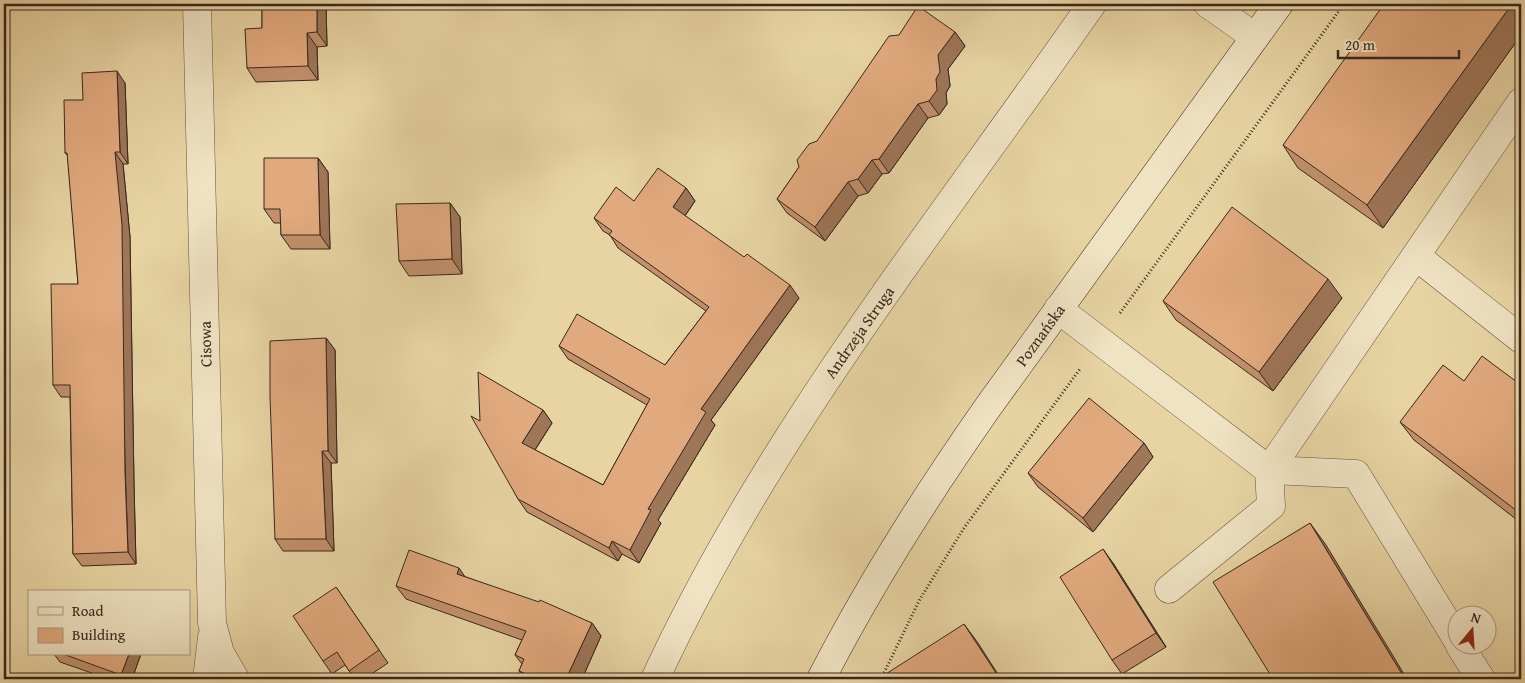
<svg xmlns="http://www.w3.org/2000/svg" width="1525" height="683" viewBox="0 0 1525 683" font-family="'Gentium Book Plus',serif">
  <rect width="100%" height="100%" fill="#e8d4a3"/>
  <filter id="stains"><feTurbulence type="fractalNoise" baseFrequency=".004" numOctaves="4"/><feColorMatrix values="0 0 0 0 .2 0 0 0 0 .09 0 0 0 0 .02 0 0 0 .5 -.17"/></filter>
  <radialGradient id="worn" r=".72"><stop offset=".6" stop-color="#630" stop-opacity="0"/><stop offset="1" stop-color="#630" stop-opacity=".3"/></radialGradient>
  <g fill="none" stroke-linecap="round" stroke-linejoin="round">
    <g stroke="#64523f" stroke-width="29">
      <path id="minor" d="M197,4L212,623L220,653L235,679
        M1208,4L1255,37
        M1416,256L1521,339
        M1058,309L1269,470L1356,474L1458,641
        M1169,589L1271,506L1269,470L1521,102
        M1460,646L1481,679
        M207,679L212,637
        M655,679C768,434 939,224 1092,4"/>
    </g>
    <g stroke="#38271e" stroke-width="29">
      <path id="secondary" d="M821,679C870,584 927,494 988,407L1279,4"/>
    </g>
    <path stroke="#38271e" stroke-width="3" stroke-dasharray="1 2.5" stroke-linecap="butt" d="M1120,313L1344,4
      M881,679L920,599L964,528L1080,369"/>
    <use href="#minor" stroke="#f0e3c3" stroke-width="28"/>
    <use href="#secondary" stroke="#f0e3c3" stroke-width="28"/>
  </g>
  <path fill="#c2916c" stroke="#38271e" d="M262,4H326L327,46L317,47L318,80L256,82L247,68L262,28Z
    M1521,4V35L1383,228L1298,168L1283,145Z
    M955,32L965,46L948,69L950,86L946,93L947,104L939,115L928,118L889,173L882,174L868,193L858,196L825,241L787,213L777,199L817,141Z
    M125,83L128,164H123L130,237L134,485L136,564L82,566L73,554L70,397H61L53,385L78,284L68,156L65,153L83,100Z
    M318,158L328,172L330,249H291L281,235V223H274L264,209Z
    M686,188L695,201L685,216L799,298L711,420L715,425L658,520L661,523L639,563L622,554L618,561L527,512L518,499L480,421L543,410L552,423L535,450L603,485L647,405L568,359L559,346L665,365L706,311L618,248L610,235L603,231L594,218L634,201Z
    M450,203L460,217L462,274L409,276L399,261Z
    M1342,298L1273,391L1176,320L1163,301Z
    M326,338L335,350L337,463H331L334,551H283L275,539Z
    M4,367L8,388L4,389Z
    M1464,381L1521,385V523L1414,440L1400,422Z
    M1144,443L1153,457L1093,532L1038,487L1028,473Z
    M1113,563L1166,647L1122,674L1112,660Z
    M466,577L592,623L601,636L582,679H525L519,671L522,664L515,655L522,640L406,599L396,586Z
    M336,587L388,663L364,679H355L345,665L332,674L323,661Z
    M54,654H141L132,679H109L60,662Z"/>
  <path fill="#9e7658" stroke="#38271e" d="M317,4H326L327,46L317,32Z
    M1512,4H1521V35L1383,228L1367,205Z
    M955,32L965,46L948,69L950,86L946,93L947,104L939,115L929,101L936,79L938,55Z
    M307,33L317,47L318,80L308,66Z
    M117,71L125,83L128,164L120,152Z
    M918,104L928,118L889,173L879,159Z
    M115,152L123,164L130,237L134,485L136,564L128,552Z
    M318,158L328,172L330,249L320,235Z
    M872,160L882,174L868,193L858,179Z
    M848,182L858,196L825,241L815,227Z
    M686,188L695,201L682,220L673,207Z
    M450,203L460,217L462,274L452,259Z
    M1328,279L1342,298L1273,391L1259,372Z
    M790,285L799,298L711,420L715,425L658,520L661,523L639,563L630,550L648,509L701,409Z
    M326,338L335,350L337,463L328,451Z
    M4,367L8,388L4,382Z
    M543,410L552,423L531,456L522,443Z
    M1144,443L1153,457L1093,532L1083,518Z
    M322,451L331,463L334,551L326,539Z
    M1310,523L1326,545L1407,679H1405Z
    M612,541L622,554L618,561L609,548Z
    M1103,549L1113,563L1166,647L1156,633Z
    M459,568L468,581L457,574Z
    M592,623L601,636L582,679H566Z
    M964,624L978,643L1001,679H1000Z
    M129,654H141L132,679H124L121,675Z
    M556,675L559,679H554Z"/>
  <path fill="#e1a97e" stroke="#38271e" d="M262,4H317V32L307,33L308,66L247,68L245,29L262,28Z
    M1384,4H1512L1367,205L1283,145Z
    M918,6L955,32L938,55L940,72L936,79L937,90L929,101L918,104L879,159L872,160L858,179L848,182L815,227L777,199L799,167L797,160L809,144L817,141L889,36L899,35Z
    M117,71L120,152H115L122,225L125,472L128,552L73,554L70,385H53L51,284H78L67,153H65L64,100H83L82,73Z
    M264,158H318L320,235H281L280,209H264Z
    M658,168L686,188L673,207L744,257L747,254L790,285L701,409L706,412L648,509L651,510L630,550L612,541L609,548L518,499L471,416L480,421L478,372L543,410L522,443L603,485L650,399L559,346L577,314L665,365L709,307L609,235L612,231L594,218L616,187L634,201Z
    M450,203L452,259L399,261L396,204Z
    M1232,207L1328,279L1259,372L1163,301Z
    M326,338L328,451H322L326,539H275L270,396V341Z
    M1482,356L1521,385V514L1400,422L1443,365L1464,381Z
    M1089,398L1144,443L1083,518L1028,473Z
    M1310,523L1405,679H1273L1213,582Z
    M1103,549L1156,633L1112,660L1060,577Z
    M409,550L459,568L457,574L539,602L540,600L592,623L566,679L556,675L554,679H538L519,671L524,659L515,655L526,631L396,586Z
    M336,587L379,650L349,671L337,652L323,661L293,616Z
    M964,624L1000,679H878Z
    M63,654H129L121,675Z"/>
  <g text-anchor="middle" stroke-width="5" stroke-linejoin="round" paint-order="stroke">
    <g font-size="16" fill="#38271e" stroke="#f0e3c3">
      <text transform="translate(859 332) rotate(-55)" y="6">Andrzeja Struga</text>
      <text transform="translate(1040 335) rotate(-54)" y="6">Poznańska</text>
      <text transform="translate(205 344) rotate(-91)" y="6">Cisowa</text>
    </g>
  </g>
  <rect width="1525" height="683" fill="none" stroke="#e8d4a3" stroke-width="20"/>
  <rect x="5" y="5" width="1515" height="673" fill="none" stroke="#38271e" stroke-width="2.5"/>
  <rect x="10" y="10" width="1505" height="663" fill="none" stroke="#38271e"/>
  <rect x="28" y="590" width="162" height="65" fill="#f0e3c3" stroke="#a69881"/>
  <rect x="38" y="607" width="25" height="8" fill="#f0e3c3" stroke="#a69881"/>
  <text x="72" y="616" font-size="15" fill="#38271e">Road</text>
  <rect x="38" y="628" width="25" height="15" fill="#e1a97e" stroke="#a69881"/>
  <text x="72" y="640" font-size="15" fill="#38271e">Building</text>
  <g transform="translate(1472 630) rotate(18)"><circle r="24" fill="#f0e3c3" stroke="#a69881"/>
  <path d="M0-4L9 19L0 12L-9 19Z" fill="#8f2418"/>
  <text y="-8" font-size="14" font-weight="bold" text-anchor="middle" fill="#38271e">N</text>
  </g>
  <path d="M1338 50v8h121v-8" fill="none" stroke="#38271e" stroke-width="2.5"/>
  <text x="1345" y="50" font-size="15" fill="#38271e" stroke="#f0e3c3" stroke-width="4" paint-order="stroke">20 m</text>
  <rect width="100%" height="100%" filter="url(#stains)"/>
  <rect width="100%" height="100%" fill="url(#worn)"/>
</svg>
